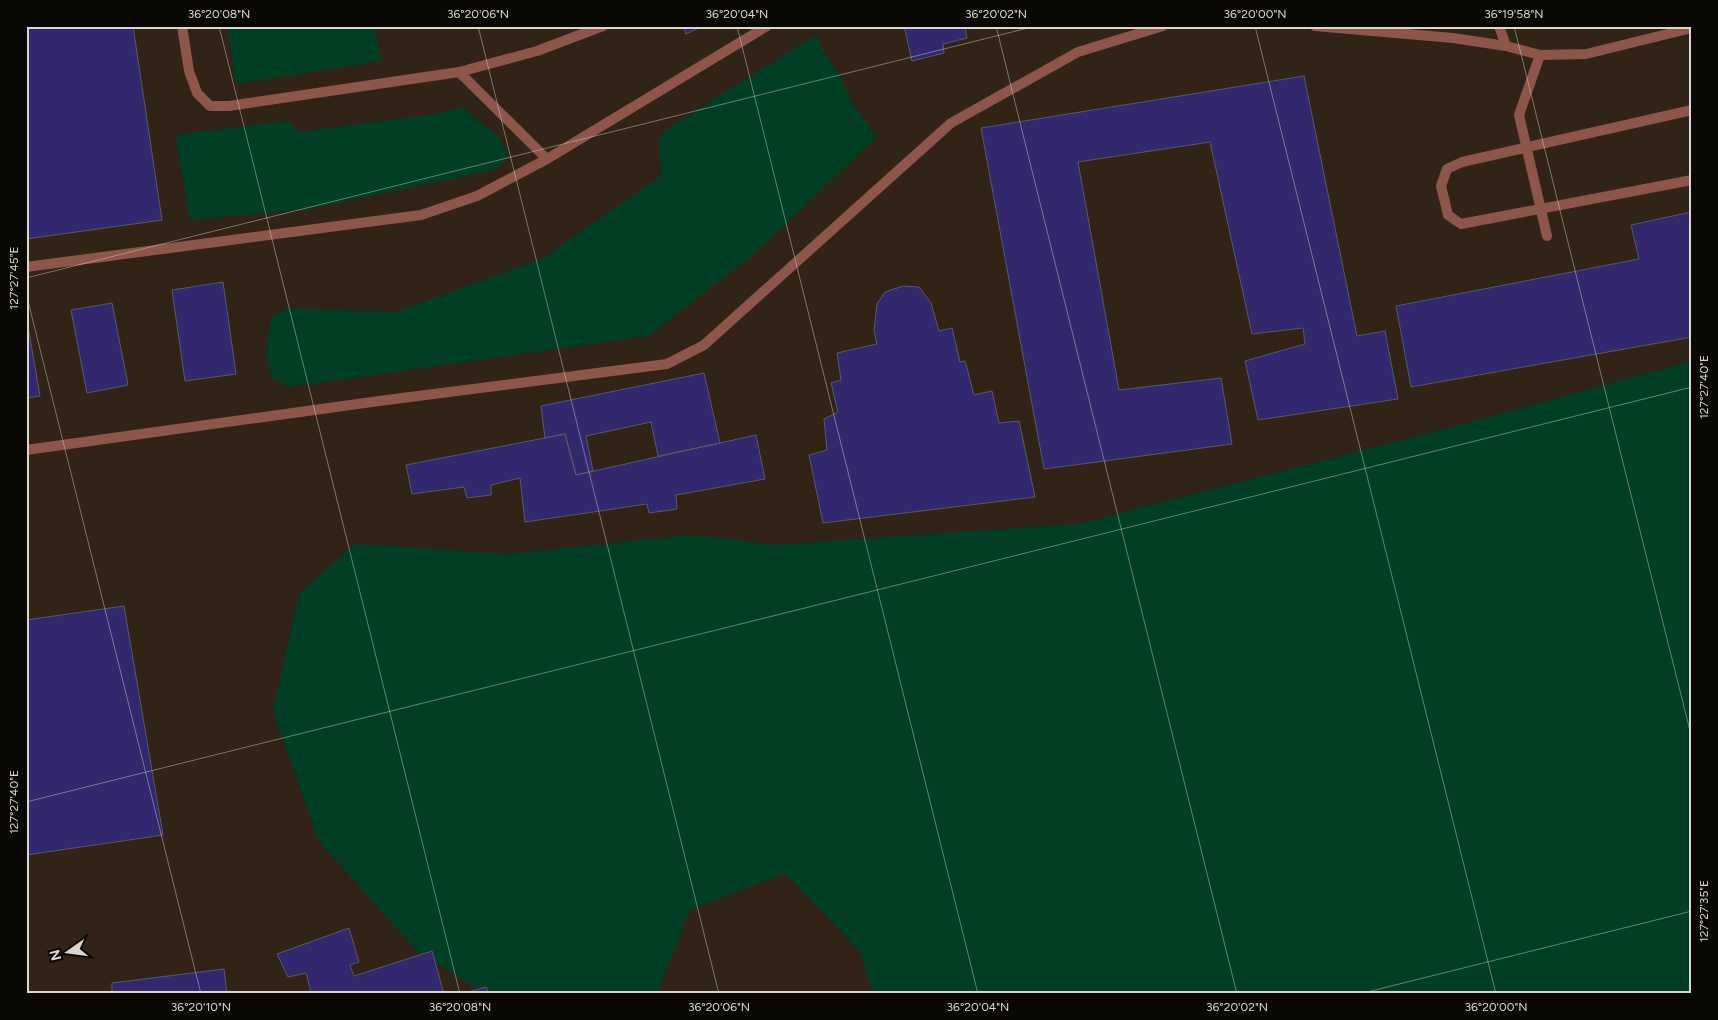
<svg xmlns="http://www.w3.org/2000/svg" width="1718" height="1020" viewBox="0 0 1718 1020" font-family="Figtree,sans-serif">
  <rect width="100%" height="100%" fill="#232015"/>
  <path fill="#312417" d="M26,26H1692V397L1322,994H26Z"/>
  <path fill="#003e26" d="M227,26H375L381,61L236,84Z
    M816,35L822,49L840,76L851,101L877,137L752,256L648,336L290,387L272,378L266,355L271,318L287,308L395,312L542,259L662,175L659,136L679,121Z
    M463,107L499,138L509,156L495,170L304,210L190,220L175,135L289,121L299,132L436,114Z
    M1692,361V994H873L860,951L785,873L690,910L657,994H485L415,949L318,840L273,710L299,594L355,544L511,554L691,535L777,545L1079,524L1464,424Z"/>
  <path fill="#31286d" stroke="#5a5a67" d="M26,26H133L162,220L26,239Z
    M683,26H703L686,34Z
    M904,26H974L965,28L967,38L943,44L944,53L912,61Z
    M1304,76L1357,336L1385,331L1398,399L1258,420L1245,361L1305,344L1303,328L1252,334L1210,142L1078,162L1119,390L1221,378L1232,444L1044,469L981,128Z
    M1691,212L1692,337L1411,387L1396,306L1639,259L1631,225Z
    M223,282L236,374L185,381L172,290Z
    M903,286L919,287L931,303L939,331L952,328L960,362L965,361L974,395L992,391L999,423L1019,421L1035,497L823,523L809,455L827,450L824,419L838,412L831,383L841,380L837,353L877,344L874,331L877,304L885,292Z
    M112,303L128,385L87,393L71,310Z
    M26,315L40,396L26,398Z
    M704,373L720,443L658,456L651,422L586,436L593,471L576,475L565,434L545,438L541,406Z
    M565,434L576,475L756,435L765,479L676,495L677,509L649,513L647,504L525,522L520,478L491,485V495L467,498L464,487L412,494L406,465Z
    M124,606L163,835L26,855V620Z
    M349,928L359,962L350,965L354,976L432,951L444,994H298L311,992L306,973L288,977L277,954Z
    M224,969L227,994H112V983Z
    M486,987L489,994H461Z"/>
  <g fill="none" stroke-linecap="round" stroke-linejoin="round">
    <path stroke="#8e554a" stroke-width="10" d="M182,26L189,71L197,93L210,106H229L459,72L547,159
      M1499,26L1506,46L1540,55L1586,54L1692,28
      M1540,55L1519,115L1547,236
      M459,72L537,51L603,26
      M1692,110L1462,162L1447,169L1441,186L1448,215L1461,224L1692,180
      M26,267L421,215L477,196L547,159L767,26"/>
    <path stroke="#8e554a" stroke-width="10" d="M1315,26L1453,38L1506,46
      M26,450L379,401L667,364L704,345L951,123L1078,52L1163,26"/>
  </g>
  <path fill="none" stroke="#d9d7d0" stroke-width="1" stroke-opacity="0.45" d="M219,26L460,994M478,26L719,994M737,26L978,994M996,26L1237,994M1255,26L1496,994M1514,26L1692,739M26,278L1036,26M26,293L201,994M26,802L1692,387M1359,994L1692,911"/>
  <rect width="1718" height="1020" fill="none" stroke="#0b0905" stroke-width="55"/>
  <g transform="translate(68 952) rotate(256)" stroke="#0b0905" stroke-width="4" paint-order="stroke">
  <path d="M0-4L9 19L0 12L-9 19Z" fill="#d9d7d0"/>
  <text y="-8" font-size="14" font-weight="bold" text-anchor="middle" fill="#d9d7d0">N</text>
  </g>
  <rect x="28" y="28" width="1662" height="964" fill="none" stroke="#d9d7d0" stroke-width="2"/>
  <g font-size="12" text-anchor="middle" fill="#d9d7d0">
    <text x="219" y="18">36°20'08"N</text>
    <text x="478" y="18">36°20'06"N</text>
    <text x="737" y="18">36°20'04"N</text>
    <text x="996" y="18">36°20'02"N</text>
    <text x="1255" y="18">36°20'00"N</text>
    <text x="1514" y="18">36°19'58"N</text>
    <text transform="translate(14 278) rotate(-90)" y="4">127°27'45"E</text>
    <text transform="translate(1704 387) rotate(-90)" y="4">127°27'40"E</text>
    <text transform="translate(14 802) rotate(-90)" y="4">127°27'40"E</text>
    <text transform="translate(1704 911) rotate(-90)" y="4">127°27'35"E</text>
    <text x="201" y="1011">36°20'10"N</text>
    <text x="460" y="1011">36°20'08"N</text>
    <text x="719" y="1011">36°20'06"N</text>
    <text x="978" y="1011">36°20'04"N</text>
    <text x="1237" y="1011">36°20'02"N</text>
    <text x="1496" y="1011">36°20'00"N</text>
  </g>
</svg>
